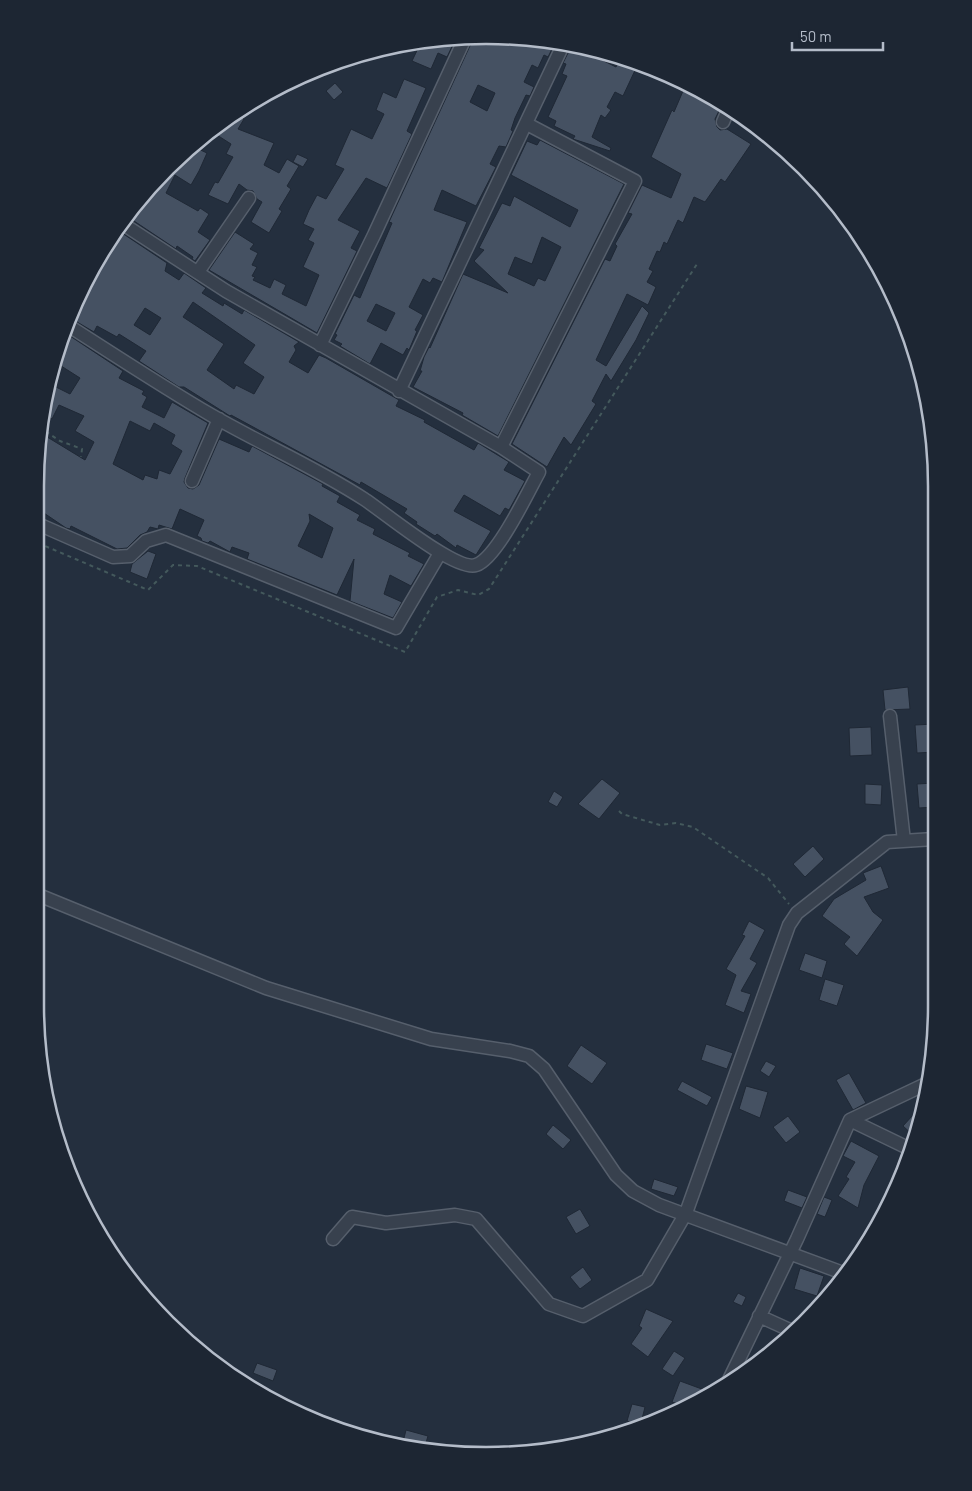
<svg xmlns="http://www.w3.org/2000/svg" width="972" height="1491" viewBox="0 0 972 1491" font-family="Barlow,sans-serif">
  <rect width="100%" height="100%" fill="#242f3e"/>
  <path fill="#455162" stroke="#1f2835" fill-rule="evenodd" d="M457,36L447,57L438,53L431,69L412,61L421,42Z
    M474,37L545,39L556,41L548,57L544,55L538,68L532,65L524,82L534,87L530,96L526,95L515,118L511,130L513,131L506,147L499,146L490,164L496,167L476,206L442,190L434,210L467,222L442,282L433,278L430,283L423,279L409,307L423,315L415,330L417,331L409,350L407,348L403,355L381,343L370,364L340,346L342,344L334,340L337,335L335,334L354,295L360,298L392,223L389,222ZM478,85L495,93L487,111L470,102ZM376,304L395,313L386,331L367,321Z
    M572,45L601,52L598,58L616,67L621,57L638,64L623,96L615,92L607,107L611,110L605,118L601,115L592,137L611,148L610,151L573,139L575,136L554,126L556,121L548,117L567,76L562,74L566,64L563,63Z
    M404,79L426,88L407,131L412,134L387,188L366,178L338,220L360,231L351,248L357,251L317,333L209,270L235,232L254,244L250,249L258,253L252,265L257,267L252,276L255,277L253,280L270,288L274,279L286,285L282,294L306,306L319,275L303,267L314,243L308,240L314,229L303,224L309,210L317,195L326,199L344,169L335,165L351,129L372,139L384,114L376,110L383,92L396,98Z
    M335,83L343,92L334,100L326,91Z
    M690,86L723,103L715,119L717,127L720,130L727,129L751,144L725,182L721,179L705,202L694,197L683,223L678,220L667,244L664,242L660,252L657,251L649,269L653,271L647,282L656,287L648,305L627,294L596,360L606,366L642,306L649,313L636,340L611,381L606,374L592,401L596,404L571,445L564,437L547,467L512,444L605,259L610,261L617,246L615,244L632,214L628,213L642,185L671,198L681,174L651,157L672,110L674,112L683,91Z
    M236,113L244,119L238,129L274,143L264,165L279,173L287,159L299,166L287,186L291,189L279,209L282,211L269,233L251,222L262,202L257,199L253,191L247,190L239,184L228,204L208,195L215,182L218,183L233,157L226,154L231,144L209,130Z
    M540,140L624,184L498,436L462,415L463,413L413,387L422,371H420L424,357L429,347L430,348L463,274L508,293L474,261L484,250L479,248L502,203L510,206L514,196L570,227L578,210L511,175L527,141L537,145ZM542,237L561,247L545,281L538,278L534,286L508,274L515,257L532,264Z
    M192,146L207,153L199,171L191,185L175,175L166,193L198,211L200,208L209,214L198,232L210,240L195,261L192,259L193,257L177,246L176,249L128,217L147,189Z
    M297,154L308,159L303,167L293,162Z
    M119,231L167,263L165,271L179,280L184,273L206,288L202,293L223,306L224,303L242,314L244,310L299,342L294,346L296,350L289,362L308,373L319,355L326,358L399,400L396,406L425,420L424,422L474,450L478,443L509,462L504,470L525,481L509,510L505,508L500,516L464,495L454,511L491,531L476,555L457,545L456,548L437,534L435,536L416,524L417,522L404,513L407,509L361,482L360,485L231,415L230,416L184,387H179L139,361L146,351L119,334L117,337L97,326L94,332L72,319L81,287ZM193,302L255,345L243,363L264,377L254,394L236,385L234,389L207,370L224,344L183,317ZM145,308L161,318L150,335L134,325Z
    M67,334L123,371L119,378L144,391L142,394L147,397L142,407L164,418L172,402L208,423L185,478L184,482L188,488L193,489L199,485L219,439L249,452L252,446L323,484L322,486L340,496L337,502L360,515L357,520L375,529L373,534L410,553L408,556L424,564L411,586L390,575L384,594L402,602L393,618L350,601L354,559L337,595L247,559L249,553L232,547L230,552L210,541L208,543L202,541L201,538L197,536L204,520L180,509L172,529L159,525L158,529L150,527L147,532L140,535L127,548L117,549L71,526L70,529L66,528L38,509L39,432L85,460L94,442L75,431L84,416L59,405L52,419L43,414L52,385L70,394L80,378L58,364ZM130,421L150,431L154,423L175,435L171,444L182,451L170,474L159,470L157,479L145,475L143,480L113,464ZM309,514L333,528L322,558L298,546L310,521Z
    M148,551L156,554L147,579L130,572L132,564Z
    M908,687L910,709L885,710L883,690Z
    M935,724V752L917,753L915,725Z
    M871,727L872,755L850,756L849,728Z
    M602,779L620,793L599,819L578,804Z
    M934,783V807L919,808L917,784Z
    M865,784L882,785L881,805L865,804Z
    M554,791L563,797L557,807L548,802Z
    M813,846L824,859L805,877L793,864Z
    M881,866L889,888L864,897L873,912L883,920L857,956L844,944L850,937L822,916L834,899L866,880L863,873Z
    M749,921L765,930L750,959L757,963L741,991L751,994L744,1013L725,1005L736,975L726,969L745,936L742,935Z
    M805,953L827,961L822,978L799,970Z
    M825,979L844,985L837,1006L819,1000Z
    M706,1044L733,1053L727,1069L701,1060Z
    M581,1045L607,1063L592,1084L567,1066Z
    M766,1061L776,1066L769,1077L760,1071Z
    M849,1073L866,1103L853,1110L836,1080Z
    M682,1081L712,1097L707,1106L677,1090Z
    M746,1086L768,1092L760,1118L739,1109Z
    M922,1105L915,1132L914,1136L903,1126Z
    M788,1116L800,1132L786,1143L773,1127Z
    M553,1125L571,1140L563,1149L546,1134Z
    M851,1141L879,1156L864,1185L858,1208L838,1196L849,1179L846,1177L855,1162L843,1156Z
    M654,1179L678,1187L674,1196L651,1189Z
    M788,1190L807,1197L802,1208L784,1201Z
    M824,1197L832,1200L825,1217L817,1214Z
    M580,1209L590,1226L576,1234L566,1217Z
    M583,1267L592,1280L580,1289L570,1277Z
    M800,1268L824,1276L817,1296L794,1289Z
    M738,1293L746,1297L742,1306L733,1302Z
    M646,1309L673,1321L648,1357L631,1344L642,1328L639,1326Z
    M674,1351L685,1358L673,1376L662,1369Z
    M257,1363L277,1370L273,1381L253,1373Z
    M680,1381L710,1392L681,1405L672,1402Z
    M632,1404L645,1407L641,1423L638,1425L627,1421Z
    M406,1430L428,1436L425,1446L403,1442Z"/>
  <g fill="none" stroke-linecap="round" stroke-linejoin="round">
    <g stroke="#565f6c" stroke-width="15">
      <path id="minor" d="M683,83V82
        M723,122L729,108
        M198,272L249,198
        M69,326C116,356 163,387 211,415C261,444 315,467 364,499C384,512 456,572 476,565C497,558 528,492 539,472L501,447L226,291L123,224
        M320,345L374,235L466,36
        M399,391L564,43
        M501,447L635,181L527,124
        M192,481L219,419
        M38,524L113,557L130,556L146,541L166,535L396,628L440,553
        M890,716L904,841
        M36,894L266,988L431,1039L510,1051L529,1056L544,1069L616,1175L633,1191L659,1205L843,1273
        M850,1120L910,1149
        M333,1239L352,1217L386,1223L455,1215L476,1219L549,1304L583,1316L647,1280L686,1213L789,925L797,913L887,842L934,839
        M759,1316L792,1331
        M727,1384L797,1239L850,1120L928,1083"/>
    </g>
    <path stroke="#44595c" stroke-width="2" stroke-dasharray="4 4" stroke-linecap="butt" d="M39,427L60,441L82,449L81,457
      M38,543L148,590L173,565L197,566L405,652L437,597L458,590L478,595L489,589L697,264
      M619,811L622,814L660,825L676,823L693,827L768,878L789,904"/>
    <use href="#minor" stroke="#38414e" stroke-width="12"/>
  </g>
  <path d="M0 0H972V1491H0ZM486 44H486A442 442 0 0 1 928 486V1005A442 442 0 0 1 486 1447H486A442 442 0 0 1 44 1005V486A442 442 0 0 1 486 44Z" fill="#1d2633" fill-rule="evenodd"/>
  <path fill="none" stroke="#b4bcc9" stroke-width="2.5" d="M486 44H486A442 442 0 0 1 928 486V1005A442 442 0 0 1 486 1447H486A442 442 0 0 1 44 1005V486A442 442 0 0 1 486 44Z"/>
  <path d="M792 42v8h91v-8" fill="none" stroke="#b4bcc9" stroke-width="2.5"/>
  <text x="800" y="42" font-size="15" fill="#b4bcc9" stroke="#1d2633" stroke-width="4" paint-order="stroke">50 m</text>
</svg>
